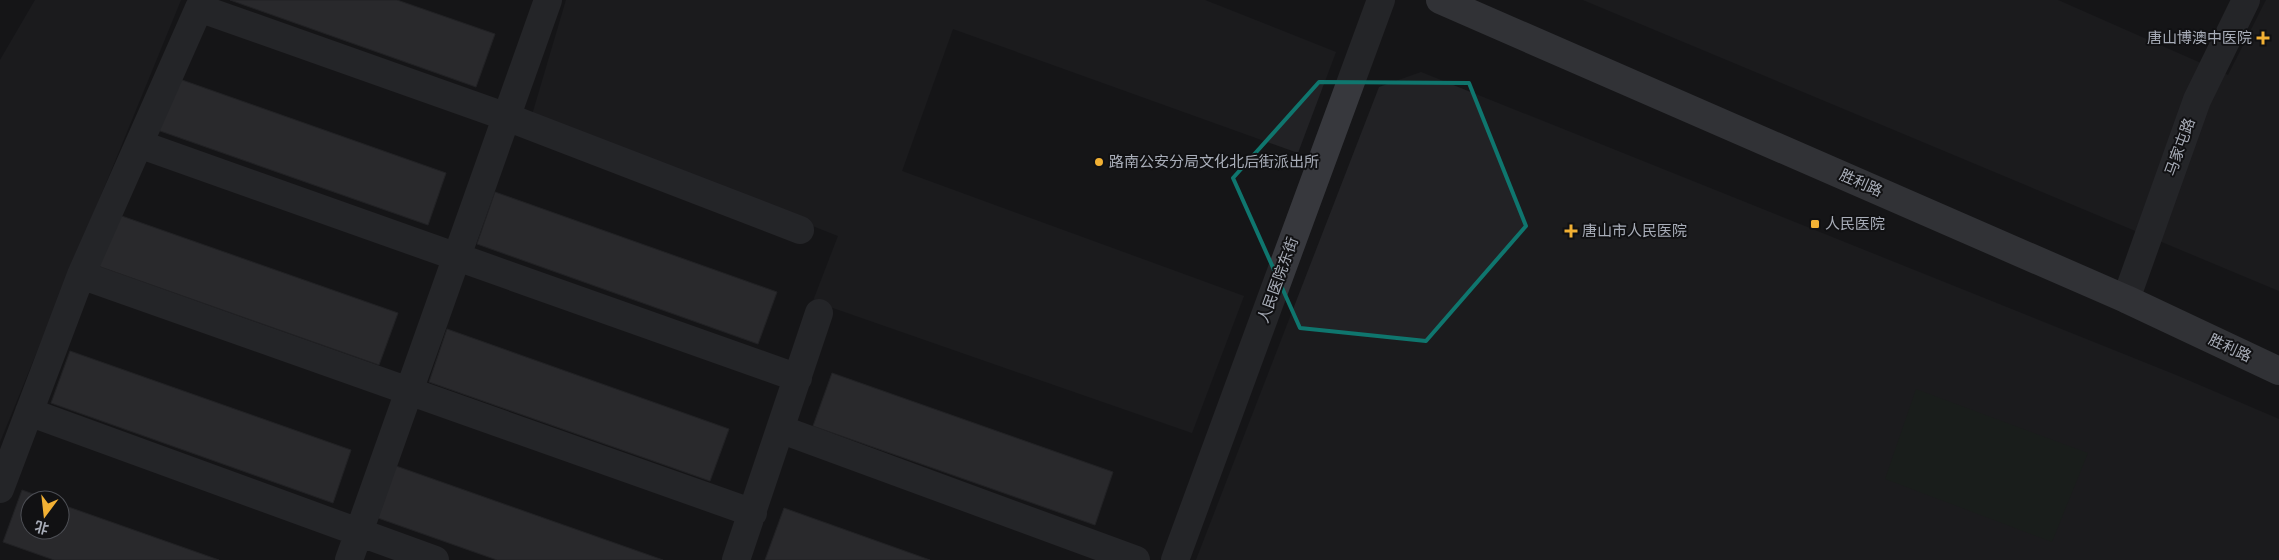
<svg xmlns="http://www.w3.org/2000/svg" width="2279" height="560" viewBox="0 0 2279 560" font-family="Montserrat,'Noto Sans SC',sans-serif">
  <rect width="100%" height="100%" fill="#161618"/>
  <path fill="#222225" d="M35,0H181L0,442V60Z
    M566,0H1205L1336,52L1298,153L953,29L902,171L1244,296L1192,433L813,301L838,236L532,115Z
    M1583,0H2058L2228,75L2266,0H2279V291Z
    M1421,72L2176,375L2279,419V560H1196L1379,87Z"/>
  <path fill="#1e261f" d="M1916,389L2088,453L2052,542L1885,479Z"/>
  <path fill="#404145" stroke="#303034" d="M230,0H397L495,34L476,87Z
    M165,74L446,173L428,225L146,126Z
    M495,192L777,292L758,344L477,244Z
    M116,214L398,313L379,365L98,266Z
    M447,329L729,429L710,481L429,382Z
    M70,351L351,450L333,503L51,403Z
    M832,373L1113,472L1095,525L813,426Z
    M396,466L663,560H497L378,518Z
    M22,490L50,500H30V530H60V504L219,560H54L3,542Z
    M784,508L930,560H765Z"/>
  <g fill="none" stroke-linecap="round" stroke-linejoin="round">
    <path stroke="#37383d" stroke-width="28" d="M139,144L798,378
      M81,275L753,513
      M2126,299L2197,100L2246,0
      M29,412L435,560
      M780,429L1136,560
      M0,489L81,275L199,8L507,117L800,230
      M349,560L548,0
      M736,560L819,313
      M1175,560L1381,0"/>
    <path stroke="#53555c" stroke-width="28" d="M1440,0L2126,299L2279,371"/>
  </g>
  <path d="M0 0H2279V560H0ZM1319,82L1469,83L1526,226L1426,341L1300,328L1233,178Z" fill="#161618" fill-opacity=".55" fill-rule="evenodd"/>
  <path fill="none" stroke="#0f766e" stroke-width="4" stroke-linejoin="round" d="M1319,82L1469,83L1526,226L1426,341L1300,328L1233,178Z"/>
  <g fill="#f2b134" stroke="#111113" stroke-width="2">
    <path d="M2260.5 30.5h5v5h5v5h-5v5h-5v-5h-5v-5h5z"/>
    <circle cx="1099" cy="162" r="5"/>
    <rect x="1810" y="219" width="10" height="10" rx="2.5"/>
    <path d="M1568.5 223.5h5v5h5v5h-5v5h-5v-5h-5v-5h5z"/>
  </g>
  <g text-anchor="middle" stroke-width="4" stroke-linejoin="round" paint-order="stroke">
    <g font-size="15" fill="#a8adb8" stroke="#111113" text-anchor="start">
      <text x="2252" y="43" text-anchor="end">唐山博澳中医院</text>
      <text x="1109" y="167">路南公安分局文化北后街派出所</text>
      <text x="1825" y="229">人民医院</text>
      <text x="1582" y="236">唐山市人民医院</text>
    </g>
    <g font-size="15" fill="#a8adb8" stroke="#111113">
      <text transform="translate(2180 147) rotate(-70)" y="5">马家屯路</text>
      <text transform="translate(1861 183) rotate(24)" y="5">胜利路</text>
      <text transform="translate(1278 280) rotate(-70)" y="5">人民医院东街</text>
      <text transform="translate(2230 348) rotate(25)" y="5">胜利路</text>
    </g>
  </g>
  <g transform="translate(45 515) rotate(195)"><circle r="24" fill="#111113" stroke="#4d4f55"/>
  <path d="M0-4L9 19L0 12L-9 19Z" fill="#f2b134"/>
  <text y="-8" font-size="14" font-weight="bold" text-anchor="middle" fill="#a8adb8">北</text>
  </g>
</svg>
